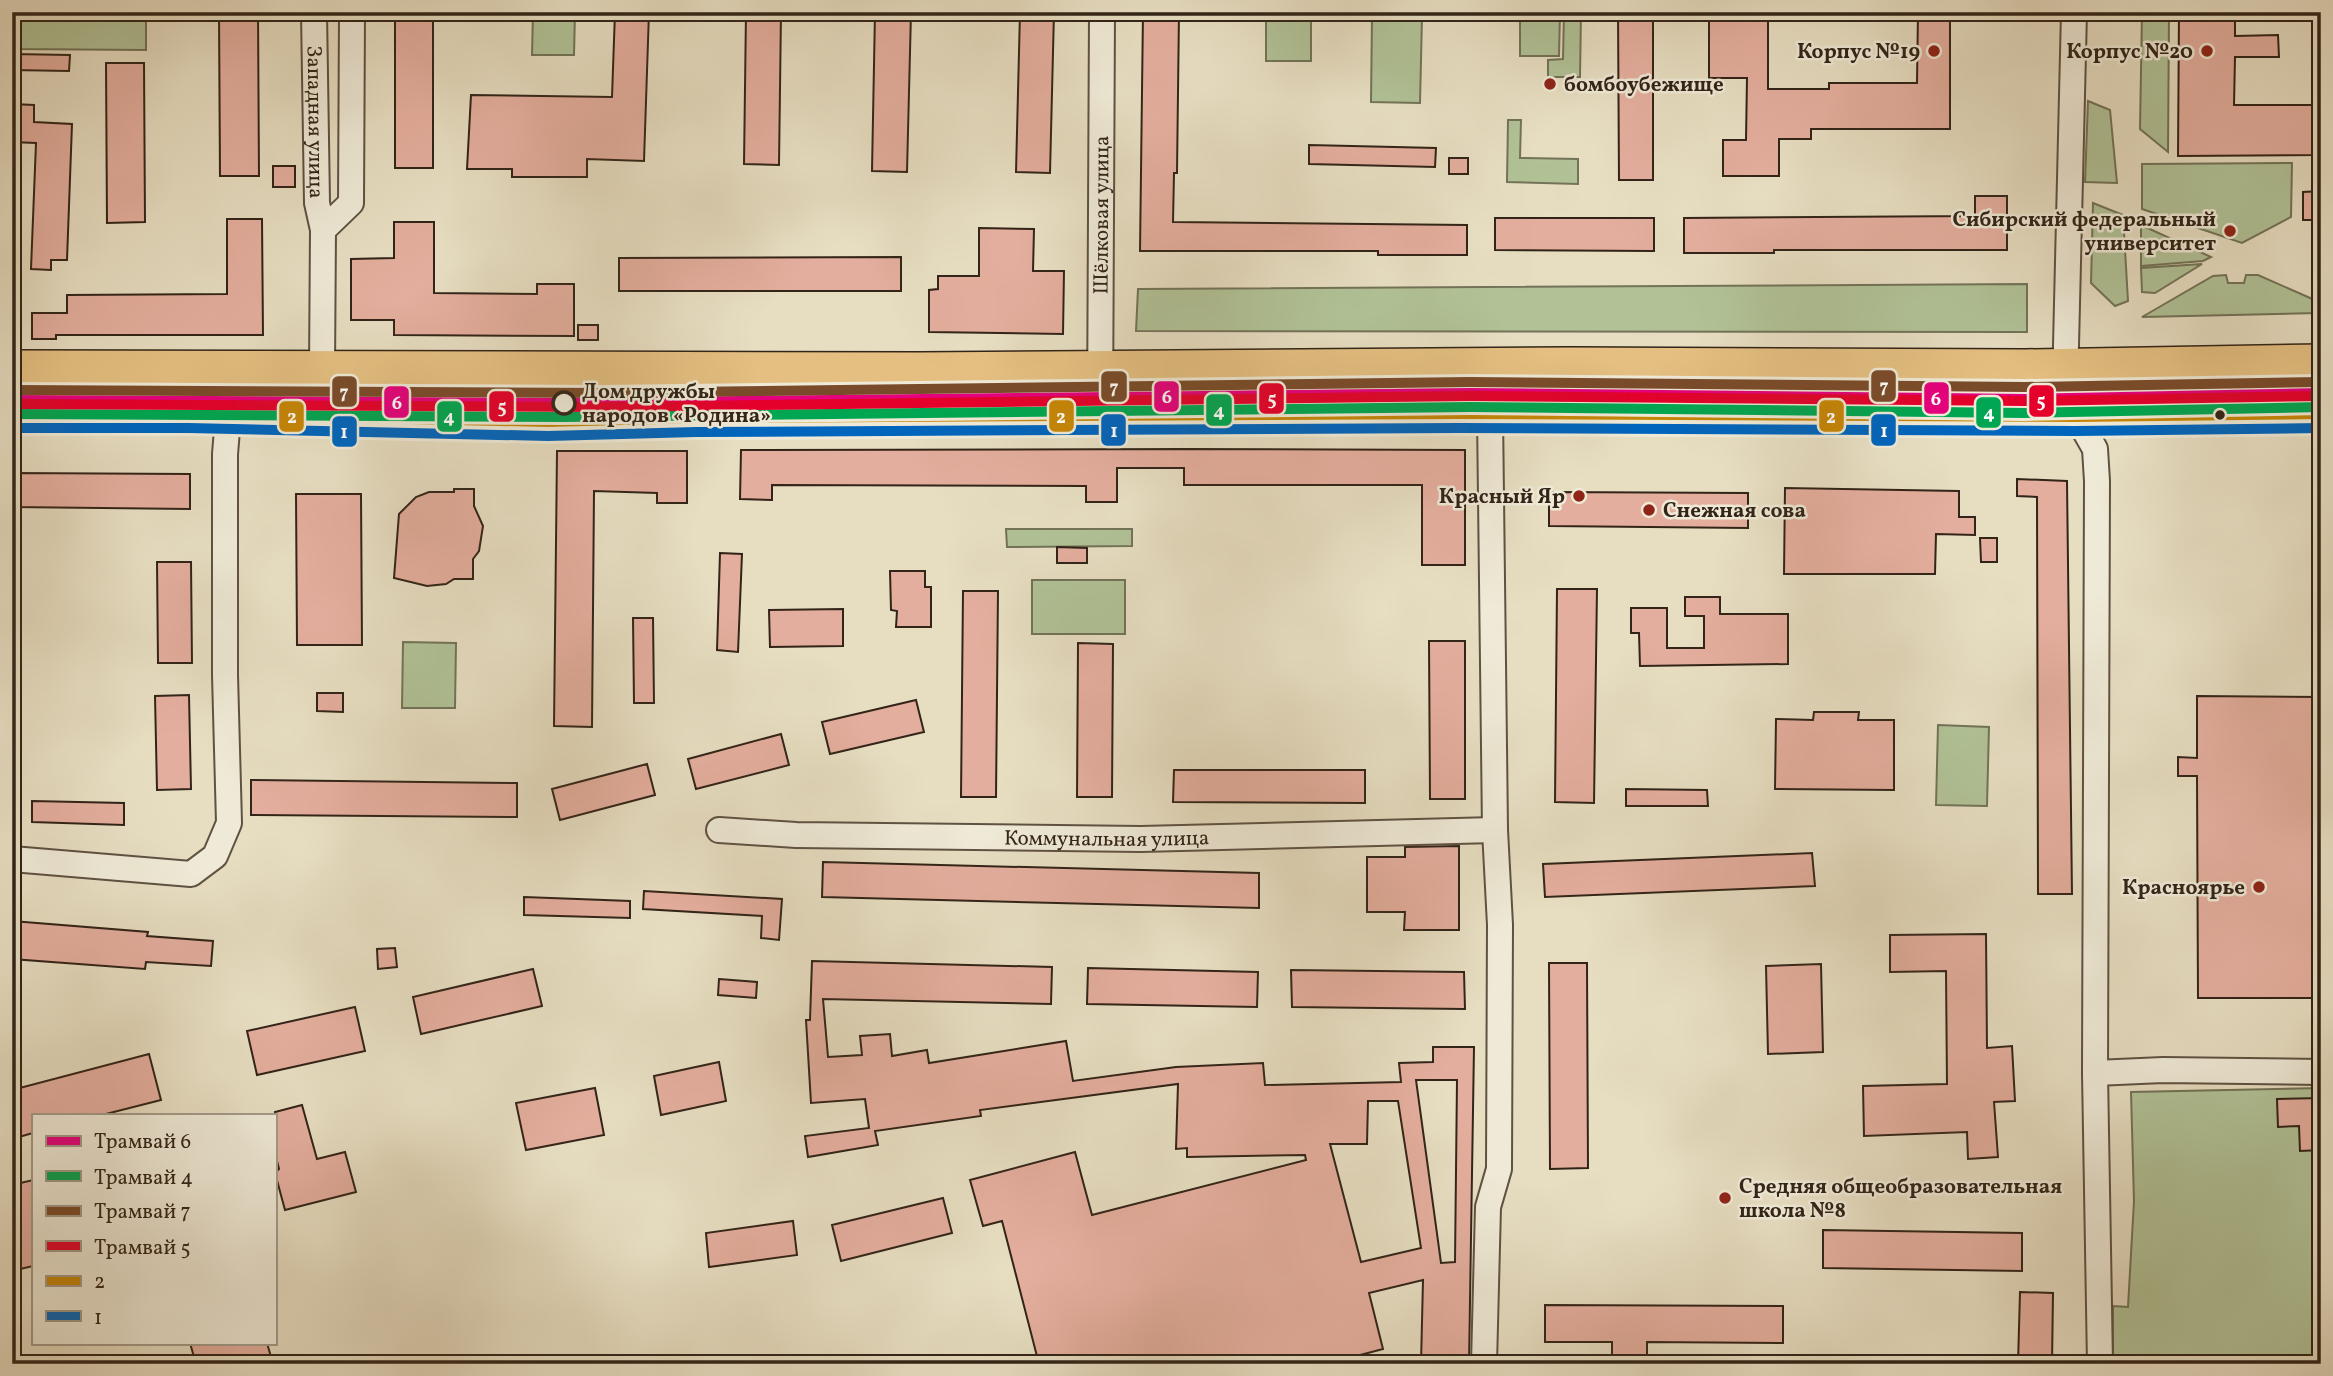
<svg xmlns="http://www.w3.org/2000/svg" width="2333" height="1376" viewBox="0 0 2333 1376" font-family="Vollkorn,serif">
  <rect width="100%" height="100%" fill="#e7dec2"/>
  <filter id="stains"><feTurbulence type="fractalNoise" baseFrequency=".00286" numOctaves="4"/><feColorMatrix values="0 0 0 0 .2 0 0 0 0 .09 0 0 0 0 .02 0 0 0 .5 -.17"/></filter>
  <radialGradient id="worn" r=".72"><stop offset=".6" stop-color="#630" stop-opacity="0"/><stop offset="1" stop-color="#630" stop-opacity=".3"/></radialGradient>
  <path fill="#b1c297" stroke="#727358" stroke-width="2" d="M12,12H146V50L12,49Z
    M533,12H575L574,55H532Z
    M1266,12H1311V61H1266Z
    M1520,12H1560L1559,56H1520Z
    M1564,12H1581L1580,77H1548V60L1563,59Z
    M2142,12H2169L2168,152L2140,129Z
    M1372,16L1422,17L1420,103L1371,102Z
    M2088,101L2110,110L2117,183L2085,182Z
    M1508,120H1521L1520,158L1578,159V184L1507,182Z
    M2292,163L2291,217L2242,243L2142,209V164Z
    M2093,203L2123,215L2128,301L2115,306L2091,283Z
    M2141,225L2211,257L2203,261L2141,266Z
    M2202,264L2155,293L2142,292L2141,268Z
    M2226,275L2228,283H2244L2246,275H2258L2317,301V313L2142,317L2213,276Z
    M2027,284V332L1136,331L1138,289Z
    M1006,529H1132V546L1007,547Z
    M1032,580H1125V634H1032Z
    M403,642L456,643L455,708H402Z
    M1938,725L1989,727L1987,806L1936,805Z
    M2321,1088V1364H2113V1306L2128,1307L2134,1201L2131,1092Z"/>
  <path fill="#e4ae9e" stroke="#322418" stroke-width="2" fill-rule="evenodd" d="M219,12H258L259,176H220Z
    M395,12H433V168H395Z
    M615,12H649L644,161L587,159V177H512V169H467L471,95L612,97Z
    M746,12H781L779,165L744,164Z
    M875,12H911L907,172L872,171Z
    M1020,12H1054L1050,173L1016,172Z
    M1143,12H1179L1177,173H1174L1173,222L1467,225V255H1378V251H1140Z
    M1618,12H1653V180H1619Z
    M1709,12H1768V89H1829V83H1917L1918,12H1950V129H1811V139H1779V176H1723V140H1746L1747,78H1709Z
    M2179,12H2235V36L2278,35L2279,57H2235L2234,105H2321V155L2178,156Z
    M12,54L70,55L69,71L12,70Z
    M106,63H144L145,222L107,223Z
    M12,104L34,105V122L72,124L67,260H51V270L31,269L36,143L12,142Z
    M1309,145L1436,148L1435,167L1309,164Z
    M1449,158H1468V174H1449Z
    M273,166H295V187H273Z
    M2321,191V220H2303V192Z
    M1975,196H2007V250H1774V253H1684V218L1975,216Z
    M1495,218H1654V251L1495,250Z
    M227,219H262L263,335H56V339H32V313H67V295L227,294Z
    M394,222H434V293L537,294V284H574V336L394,335V320H351V259L394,258Z
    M979,228L1034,229L1033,271H1064L1063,334L929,332V290L938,289V276H979Z
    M901,257V291H619V258Z
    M578,325H598V340H578Z
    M1185,449L1465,450V565H1422V485H1184V468H1117V502H1086V486L772,485V500L740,499L741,450Z
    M557,451H687V503H657V493L594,491L592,727L554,726Z
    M12,473L190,474V509L12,507Z
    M2017,479L2067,481L2072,894H2038L2037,497L2017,496Z
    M1785,488L1959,491V517H1975V535L1936,534L1935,574H1784Z
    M454,489H474V506L483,526L479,551L473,559V579H454L446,584L427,586L394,578L399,514L416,497L429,492H454Z
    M1549,492L1748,493V528L1549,526Z
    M296,494H361L362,645H297Z
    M1980,538H1997V562H1981Z
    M1057,547L1087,548V563H1057Z
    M720,553L742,554L738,652L717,650Z
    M157,562H191L192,663H158Z
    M890,571H925V587H931V627H896L897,611L891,610Z
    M1557,589H1597L1594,803L1555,802Z
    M963,591H998L996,797H961Z
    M1685,597H1720V614H1788V664L1640,666L1639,633H1631V608H1667V648H1704V616H1685Z
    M843,609V646L770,647L769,610Z
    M633,618H653L654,703H634Z
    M1429,641H1465V799H1430Z
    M1078,643L1113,644L1112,797H1077Z
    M317,693H343V712L317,711Z
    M189,695L191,789L157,790L155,696Z
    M2197,696L2321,697V998H2198L2197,776H2178V757L2197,758Z
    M916,700L924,732L830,754L822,722Z
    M1814,712H1859L1858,720H1894V790L1775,789L1776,719L1813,720Z
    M781,734L789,765L696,789L688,759Z
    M647,764L655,795L560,820L552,789Z
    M1174,770H1365V803L1173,802Z
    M251,780L517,783V817L251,815Z
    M1626,789L1707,790L1708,806H1626Z
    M32,801L124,803V825L32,822Z
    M1459,846V930H1404L1405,912H1367V857H1405V847Z
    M1812,853L1815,886L1545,897L1543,864Z
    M823,862L1259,873V908L822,897Z
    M644,891L782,899L779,940L761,938L762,916L643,909Z
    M524,897L630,901V918L524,915Z
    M12,921L148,932L147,936L213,941L211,966L146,962L145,969L12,959Z
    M1986,934L1987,1048L2012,1046L2015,1101L1994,1102L1998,1157L1968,1159L1967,1132L1864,1136L1863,1086L1947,1084L1946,971L1890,972V935Z
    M395,948L397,967L378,969L377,949Z
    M812,961L1052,967L1051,1004L823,999L828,1057L862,1055L860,1036L890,1034L892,1056L927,1050L929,1063L1066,1041L1073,1081L1176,1067L1263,1063L1265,1085L1401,1082L1399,1063L1433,1062V1047H1474L1469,1364H1421L1423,1280L1369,1293L1383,1349L1326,1364H1039L1002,1221L983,1226L970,1180L1075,1152L1092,1215L1306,1160L1305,1155L1187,1157V1148L1176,1149L1178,1084L980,1110L981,1116L875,1131L878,1145L808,1157L805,1136L869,1128L865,1099L811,1103L806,1020H810ZM1416,1080H1457L1455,1262L1441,1263ZM1368,1101H1398L1421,1248L1361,1262L1330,1144H1367Z
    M1549,963H1587L1588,1168L1550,1169Z
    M1821,964L1823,1052L1768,1054L1766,966Z
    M1088,968L1258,972L1257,1007L1087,1004Z
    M533,969L542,1006L421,1034L413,997Z
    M1291,970L1464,972L1465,1009L1292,1007Z
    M719,979L757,982L756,998L718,995Z
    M355,1007L365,1051L257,1075L247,1031Z
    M149,1054L161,1100L102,1115H33V1133L12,1139V1090Z
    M719,1062L726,1101L661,1115L654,1076Z
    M595,1088L604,1135L526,1150L516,1103Z
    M2321,1098V1150L2300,1151L2299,1126L2278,1127L2277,1099Z
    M302,1105L317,1159L345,1152L356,1192L285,1210L275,1173L279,1169L275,1153V1112Z
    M33,1180V1266L12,1271V1185Z
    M943,1198L952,1233L841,1261L832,1225Z
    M793,1221L797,1255L709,1267L706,1233Z
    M1823,1230L2022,1233V1271L1823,1268Z
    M2020,1292L2053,1293L2052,1364H2018Z
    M1545,1305L1783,1306V1343L1647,1342V1364H1612V1342H1545Z
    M190,1343H267L273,1364H196Z"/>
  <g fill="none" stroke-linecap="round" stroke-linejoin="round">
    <g stroke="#5f5242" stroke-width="28">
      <g id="minor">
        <path id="s1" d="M314,12L317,203L323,230L322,368"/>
        <path d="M2074,12L2065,387L2066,398L2095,449L2097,481L2095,1073L2100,1364"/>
        <path d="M323,230L351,203L352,12"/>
        <path id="s2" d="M1100,416L1102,12"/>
        <path id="s3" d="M719,830L796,835L1141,839L1495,830"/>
        <path d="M12,859L191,874L215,856L229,823L225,675V454L232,369"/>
        <path d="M2095,1073L2163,1070L2321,1072"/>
        <path d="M1484,1364L1488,1207L1499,1169L1500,925L1495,830L1490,414"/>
      </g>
    </g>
    <g stroke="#322418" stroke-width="40">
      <path id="highway" d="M12,369L920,371L1571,366L2025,368L2321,363
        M12,414H188L548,422L696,418L1458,414L2075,417L2321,414"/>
    </g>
    <use href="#minor" stroke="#efead7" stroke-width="24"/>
    <use href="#highway" stroke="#e4bf81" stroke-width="37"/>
    <g stroke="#efead7" stroke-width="16">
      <path id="bus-1" d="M12,414H188L548,422L696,418L1458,414L2075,417L2321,414"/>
    </g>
    <g stroke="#efead7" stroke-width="16">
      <path id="bus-2" d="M12,428H188L548,436L696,432L1458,428L2075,431L2321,428"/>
    </g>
    <use href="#bus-1" stroke="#c68606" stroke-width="10"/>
    <use href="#bus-2" stroke="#0065bd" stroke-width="10"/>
    <g stroke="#efead7" stroke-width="16">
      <path id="tram-1" d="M12,400L564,403L1470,393L2025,399L2321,393"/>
    </g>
    <g stroke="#efead7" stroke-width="16">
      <path id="tram-2" d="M12,414L564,417L1470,407L2025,413L2321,407"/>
    </g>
    <g stroke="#efead7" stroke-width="16">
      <path id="tram-3" d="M12,390L602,393L1470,382L2025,387L2321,382"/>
    </g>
    <g stroke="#efead7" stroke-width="16">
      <path id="tram-4" d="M12,404L602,407L1470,396L2025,401L2321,396"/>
    </g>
    <use href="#tram-1" stroke="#e5007d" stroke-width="10"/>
    <use href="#tram-2" stroke="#00a651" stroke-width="10"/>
    <use href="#tram-3" stroke="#7a4b2a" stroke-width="10"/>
    <use href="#tram-4" stroke="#e4002b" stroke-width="10"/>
  </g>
  <g fill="#8f2418" stroke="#efead7" stroke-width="2.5">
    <circle cx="1934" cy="51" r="7"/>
    <circle cx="2207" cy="51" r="7"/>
    <circle cx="1550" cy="84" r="7"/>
    <circle cx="2230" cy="231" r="7"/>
    <circle cx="1579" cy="496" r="7"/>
    <circle cx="1649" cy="510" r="7"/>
    <circle cx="2259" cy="887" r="7"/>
    <circle cx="1725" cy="1198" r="7"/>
  </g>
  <circle fill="#efead7" stroke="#322418" stroke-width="3.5" cx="564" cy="403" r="11"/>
  <circle fill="#322418" stroke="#efead7" stroke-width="2.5" cx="2220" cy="415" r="6"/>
  <g text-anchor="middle" stroke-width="5" stroke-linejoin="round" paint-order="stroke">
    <g font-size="21" font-weight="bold" fill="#322418" stroke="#efead7" text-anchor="end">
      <text x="1920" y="58">Корпус №19</text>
      <text x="2193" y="58">Корпус №20</text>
      <text x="1564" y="91" text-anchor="start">бомбоубежище</text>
      <text x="2216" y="226">Сибирский федеральный<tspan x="2216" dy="24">университет</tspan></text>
      <text x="1565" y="503">Красный Яр</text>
      <text x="1663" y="517" text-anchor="start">Снежная сова</text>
      <text x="2245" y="894">Красноярье</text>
      <text x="1739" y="1193" text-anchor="start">Средняя общеобразовательная<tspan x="1739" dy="24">школа №8</tspan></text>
    </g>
    <g font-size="21" fill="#322418" stroke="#efead7">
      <text dy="7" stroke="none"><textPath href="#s1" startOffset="110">Западная улица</textPath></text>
      <text dy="7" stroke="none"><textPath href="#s2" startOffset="201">Шёлковая улица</textPath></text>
      <text dy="7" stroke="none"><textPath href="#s3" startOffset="388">Коммунальная улица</textPath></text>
    </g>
    <g font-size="21" font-weight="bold" fill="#322418" stroke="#efead7" text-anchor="start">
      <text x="582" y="398">Дом дружбы<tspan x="582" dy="24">народов «Родина»</tspan></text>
    </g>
  </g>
  <g stroke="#efead7" stroke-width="2.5">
    <rect x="1870" y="369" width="27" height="34" rx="7" fill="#7a4b2a"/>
    <rect x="1100" y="370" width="28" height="33" rx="7" fill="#7a4b2a"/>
    <rect x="331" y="375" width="27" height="33" rx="7" fill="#7a4b2a"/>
    <rect x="1153" y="380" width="27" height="33" rx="7" fill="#e5007d"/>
    <rect x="1923" y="381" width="27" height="34" rx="7" fill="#e5007d"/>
    <rect x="1258" y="382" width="27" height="33" rx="7" fill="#e4002b"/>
    <rect x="2028" y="384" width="27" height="34" rx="7" fill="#e4002b"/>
    <rect x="383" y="385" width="27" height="34" rx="7" fill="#e5007d"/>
    <rect x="488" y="390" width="27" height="33" rx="7" fill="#e4002b"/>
    <rect x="1205" y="393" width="28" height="34" rx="7" fill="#00a651"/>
    <rect x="1975" y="396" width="27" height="33" rx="7" fill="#00a651"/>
    <rect x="1818" y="399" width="27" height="34" rx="7" fill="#c68606"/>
    <rect x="1048" y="399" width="27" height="34" rx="7" fill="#c68606"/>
    <rect x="278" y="400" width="27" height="33" rx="7" fill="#c68606"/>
    <rect x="436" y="400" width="27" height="33" rx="7" fill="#00a651"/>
    <rect x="1100" y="413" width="27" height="34" rx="7" fill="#0065bd"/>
    <rect x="1870" y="413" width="27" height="34" rx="7" fill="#0065bd"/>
    <rect x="331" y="415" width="27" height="33" rx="7" fill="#0065bd"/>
  </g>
  <g font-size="19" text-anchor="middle" font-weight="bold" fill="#fff">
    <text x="1884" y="392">7</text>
    <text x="1114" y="393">7</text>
    <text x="344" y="398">7</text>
    <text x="1167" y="403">6</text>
    <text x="1936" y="405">6</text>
    <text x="1272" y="405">5</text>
    <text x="2041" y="407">5</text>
    <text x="397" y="409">6</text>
    <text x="502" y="413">5</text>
    <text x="1219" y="417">4</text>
    <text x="1989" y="419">4</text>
    <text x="1831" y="423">2</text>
    <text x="1061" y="423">2</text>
    <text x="292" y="423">2</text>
    <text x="449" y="423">4</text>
    <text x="1114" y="437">1</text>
    <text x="1884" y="437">1</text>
    <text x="344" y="438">1</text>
  </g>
  <rect width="2333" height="1376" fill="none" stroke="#e7dec2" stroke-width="42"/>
  <rect x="14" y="14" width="2305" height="1348" fill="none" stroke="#322418" stroke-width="3.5"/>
  <rect x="21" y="21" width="2291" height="1334" fill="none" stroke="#322418" stroke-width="2"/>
  <rect x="32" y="1114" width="245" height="231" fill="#efead7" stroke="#a39b8b" stroke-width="2"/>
  <rect x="46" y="1136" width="35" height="10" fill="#e5007d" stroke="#a39b8b" stroke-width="2"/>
  <text x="94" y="1148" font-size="21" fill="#322418">Трамвай 6</text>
  <rect x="46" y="1171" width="35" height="10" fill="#00a651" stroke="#a39b8b" stroke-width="2"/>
  <text x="94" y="1184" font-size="21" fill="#322418">Трамвай 4</text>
  <rect x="46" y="1206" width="35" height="10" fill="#7a4b2a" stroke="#a39b8b" stroke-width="2"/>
  <text x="94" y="1218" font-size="21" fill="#322418">Трамвай 7</text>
  <rect x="46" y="1241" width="35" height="10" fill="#e4002b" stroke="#a39b8b" stroke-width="2"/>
  <text x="94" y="1254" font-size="21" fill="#322418">Трамвай 5</text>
  <rect x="46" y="1276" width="35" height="10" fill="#c68606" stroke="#a39b8b" stroke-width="2"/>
  <text x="94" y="1288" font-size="21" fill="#322418">2</text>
  <rect x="46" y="1311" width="35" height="10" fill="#0065bd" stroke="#a39b8b" stroke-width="2"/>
  <text x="94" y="1324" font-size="21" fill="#322418">1</text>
  <rect width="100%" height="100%" filter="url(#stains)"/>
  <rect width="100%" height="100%" fill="url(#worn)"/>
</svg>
